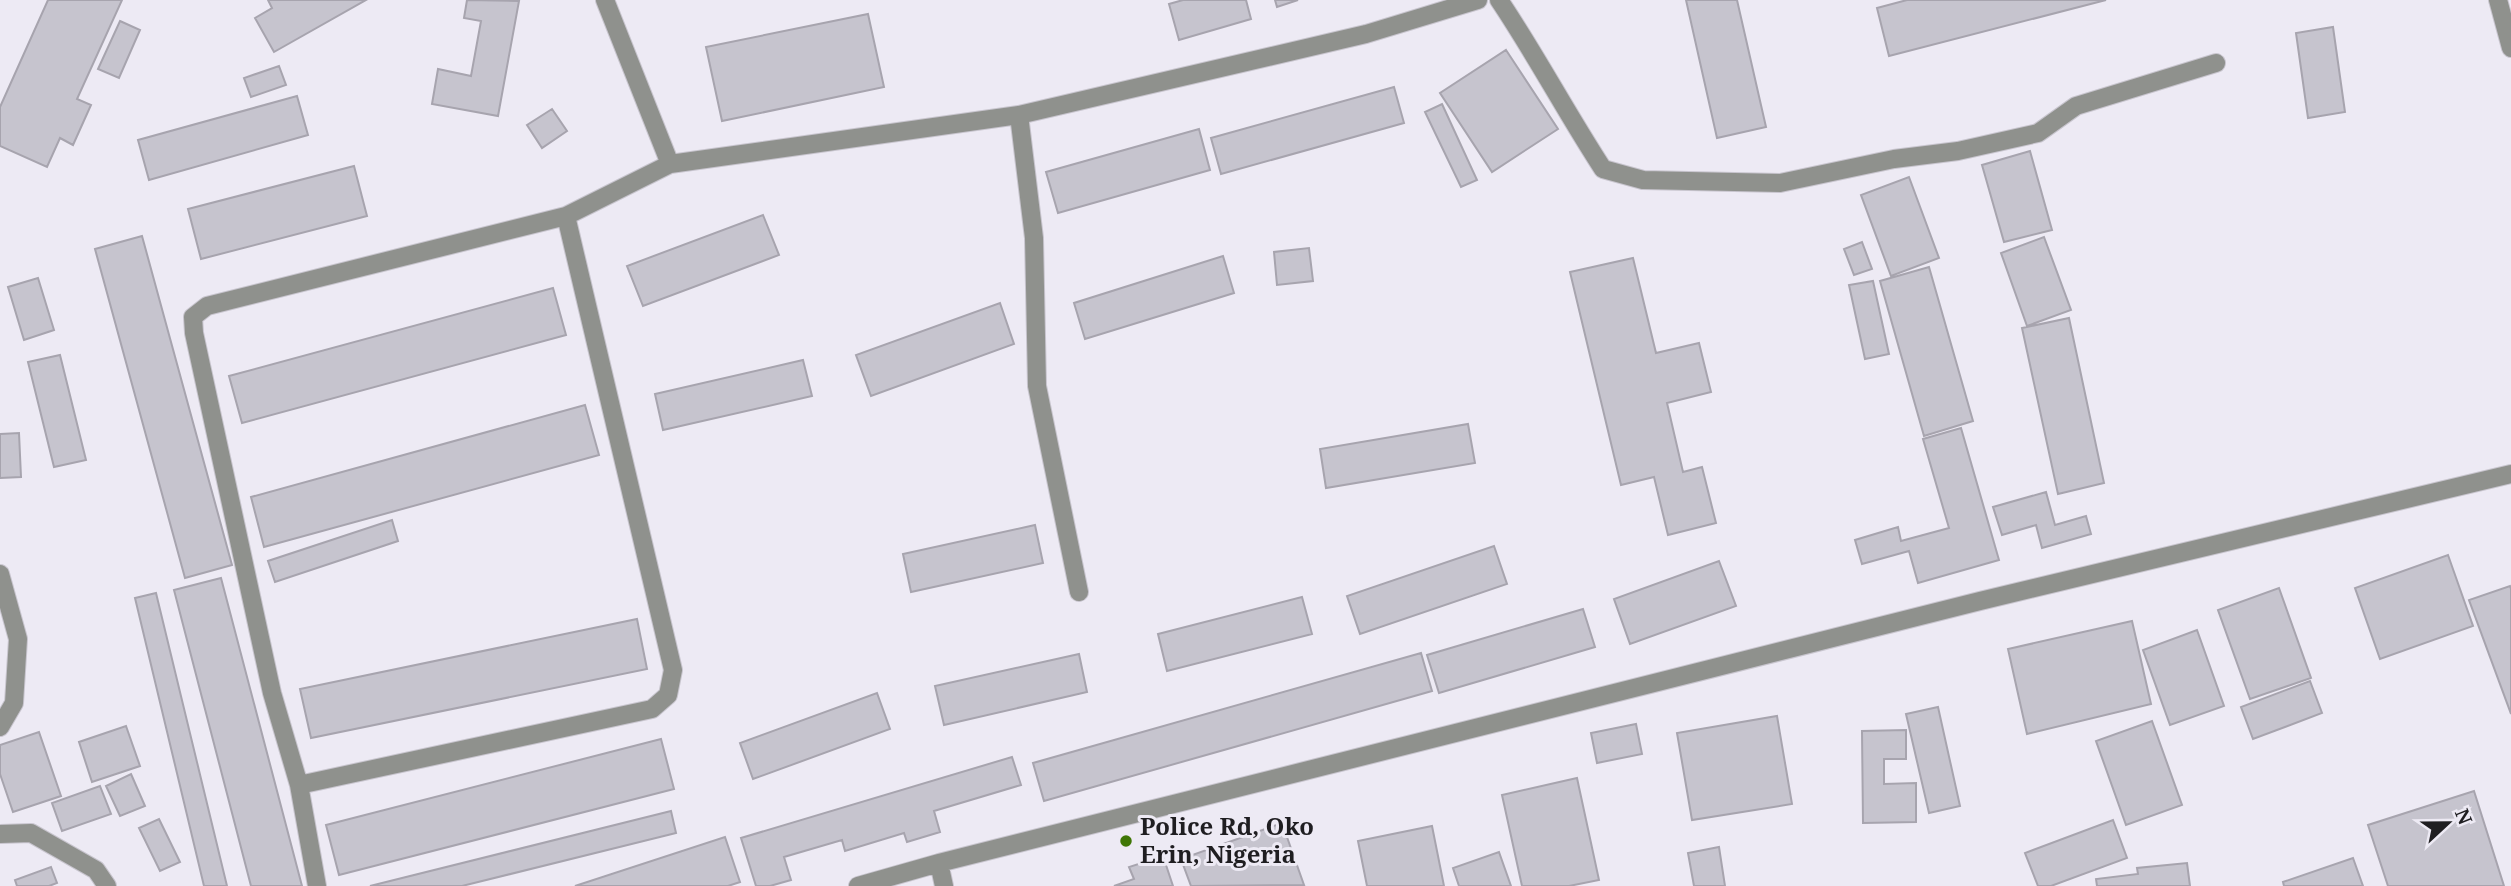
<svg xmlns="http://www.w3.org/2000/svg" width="2511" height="886" viewBox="0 0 2511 886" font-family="'Noto Serif',serif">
  <rect width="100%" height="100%" fill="#edeaf4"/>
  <path fill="#c6c4ce" stroke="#a7a4ae" stroke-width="2" d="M48,0H122L77,99L91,105L73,145L60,138L47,167L0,146V107Z
    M268,0H366L274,52L255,18L272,8Z
    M467,0L519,1L498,116L432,104L438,69L471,76L481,21L464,18Z
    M1183,0H1246L1251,19L1179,40L1169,4Z
    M1275,0H1298L1277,7Z
    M1686,0H1737L1766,127L1717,138Z
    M1907,0H2106L1889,56L1877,8Z
    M868,14L884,87L722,121L706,47Z
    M120,21L140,30L119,78L98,69Z
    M2333,27L2345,112L2308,118L2296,33Z
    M1506,50L1558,129L1492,172L1440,93Z
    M279,66L286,85L251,97L244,78Z
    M1394,87L1404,123L1221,174L1211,138Z
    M297,96L308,135L149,180L138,140Z
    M1442,104L1477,180L1461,187L1425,112Z
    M552,109L567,131L542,148L527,125Z
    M1199,129L1210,170L1058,213L1046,172Z
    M2030,151L2052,230L2004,242L1982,165Z
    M354,166L367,216L201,259L188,209Z
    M1909,177L1939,258L1891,276L1861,195Z
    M763,215L779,255L643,306L627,266Z
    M142,236L232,565L185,578L95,249Z
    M2044,237L2071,310L2027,326L2001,253Z
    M1862,242L1872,269L1854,275L1844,249Z
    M1309,248L1313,281L1277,285L1274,252Z
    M1223,256L1234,293L1085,339L1074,303Z
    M1633,258L1656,353L1699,343L1711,392L1667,403L1683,472L1702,467L1716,523L1668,535L1654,477L1621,485L1570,272Z
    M1929,267L1973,421L1924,436L1880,281Z
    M38,278L54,330L24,340L8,287Z
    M1873,281L1889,354L1865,359L1849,285Z
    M553,288L566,335L242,423L229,376Z
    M1000,303L1014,344L871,396L856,355Z
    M2069,318L2104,483L2058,494L2022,328Z
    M60,355L86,460L54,467L28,362Z
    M803,360L812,396L663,430L655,394Z
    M585,405L599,455L264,547L251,497Z
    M1468,424L1475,463L1326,488L1320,449Z
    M1961,428L1999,560L1918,583L1909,551L1862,564L1855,540L1898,527L1901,541L1949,528L1923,439Z
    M19,433L21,477L0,478V434Z
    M2046,492L2055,525L2086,516L2091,534L2042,548L2036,525L2002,535L1993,507Z
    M392,520L398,541L275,582L268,561Z
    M1035,525L1043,563L911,592L903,554Z
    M1494,546L1507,584L1360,634L1347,596Z
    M2448,555L2473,626L2380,659L2355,588Z
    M1719,561L1736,606L1630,644L1614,599Z
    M221,578L302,886H251L174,590Z
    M2510,586L2511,589V714L2469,600Z
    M2279,588L2311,678L2250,699L2218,610Z
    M156,593L227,886H204L135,598Z
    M1302,597L1312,634L1167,671L1158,634Z
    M1583,609L1595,647L1439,693L1427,655Z
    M637,619L647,669L311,738L300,689Z
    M2132,621L2151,704L2027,734L2008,649Z
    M2197,630L2224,706L2170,725L2143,650Z
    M1421,653L1432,691L1044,801L1033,763Z
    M1079,654L1087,692L944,725L935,686Z
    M2310,681L2322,713L2253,739L2241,707Z
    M877,693L890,729L753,779L740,743Z
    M1938,707L1960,806L1929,813L1906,714Z
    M1777,716L1792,804L1692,820L1677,733Z
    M2152,721L2182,805L2126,825L2096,741Z
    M1636,724L1642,754L1597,763L1591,733Z
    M126,726L140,766L92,782L79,742Z
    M1906,730V759H1884V784L1916,783V822L1863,823L1862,731Z
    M39,732L61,796L13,812L0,774V745Z
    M661,739L674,789L339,875L326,825Z
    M1012,757L1021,785L934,811L940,832L907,842L904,833L845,851L842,840L784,857L791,880L770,886H756L741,838Z
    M131,774L145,806L120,816L106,786Z
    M1577,778L1599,880L1569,886H1522L1502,795Z
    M100,786L111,814L62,831L52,803Z
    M2474,791L2504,886H2388L2368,825Z
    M671,811L676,833L462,886H370Z
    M159,819L180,862L160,871L139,828Z
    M2113,820L2127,858L2051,886H2038L2025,853Z
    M1282,823L1304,885L1191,886L1181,859Z
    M1432,826L1444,886H1367L1358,841Z
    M725,837L740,882L728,886H575Z
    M1719,847L1725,886H1694L1688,853Z
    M1499,852L1511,886H1459L1453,868Z
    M1163,856L1173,886H1114L1134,879L1129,867Z
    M2353,858L2363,886H2284L2283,882Z
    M2187,863L2190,886H2097L2096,879L2138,874L2137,868Z
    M51,867L57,883L49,886H17L15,880Z"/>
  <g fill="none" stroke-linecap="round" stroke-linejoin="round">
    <g stroke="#c8c5ce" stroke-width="20">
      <path id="service" d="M2498,0L2511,48"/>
    </g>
    <g stroke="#c8c5ce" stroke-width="20">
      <path id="minor" d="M605,0L670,164
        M1499,0C1536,55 1567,114 1603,169L1643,180L1780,183L1894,159L1958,151L2038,133L2076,106L2216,63
        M1019,115L1034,238L1037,386L1079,592
        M0,574L18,639L14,703L0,727
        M299,785L652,709L668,695L673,670L566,216
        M0,834L31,833L96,870L107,886
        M939,863L944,886
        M317,886L299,785L272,693L194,333L193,317L207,306L566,216L670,164L1019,115L1366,34L1478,0
        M858,886L939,863L1980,601L2511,474"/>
    </g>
    <use href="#service" stroke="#8f918d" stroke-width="18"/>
    <use href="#minor" stroke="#8f918d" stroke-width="18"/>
  </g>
  <circle fill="#3f7605" stroke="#edeaf4" stroke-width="2.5" cx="1126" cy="841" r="7"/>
  <g text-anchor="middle" stroke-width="6" stroke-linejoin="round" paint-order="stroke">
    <g font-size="24" font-weight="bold" fill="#1f1e21" stroke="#edeaf4" text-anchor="start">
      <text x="1140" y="835">Police Rd, Oko<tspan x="1140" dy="28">Erin, Nigeria</tspan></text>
    </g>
  </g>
  <g transform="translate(2448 823) rotate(68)" stroke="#edeaf4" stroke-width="5" paint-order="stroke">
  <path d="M0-5L12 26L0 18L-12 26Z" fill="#1f1e21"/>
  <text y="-10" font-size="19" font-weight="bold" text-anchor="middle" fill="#1f1e21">N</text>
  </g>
</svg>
